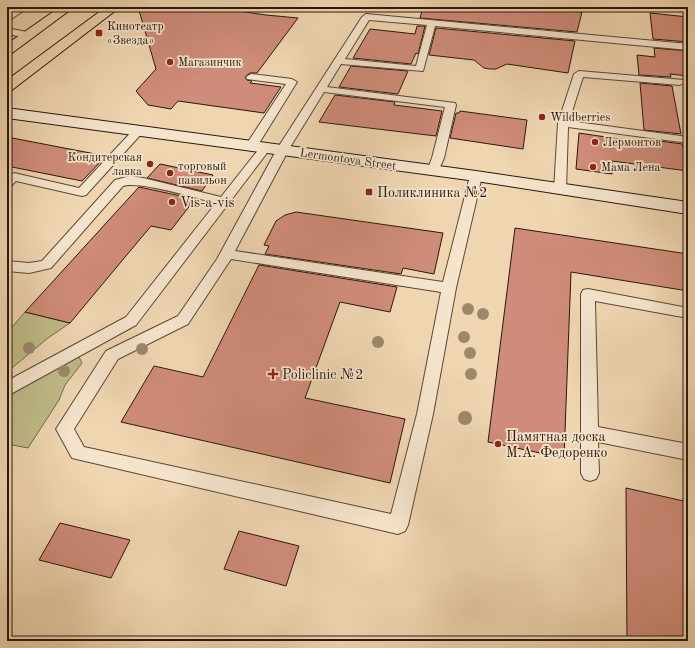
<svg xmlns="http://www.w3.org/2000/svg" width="695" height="648" viewBox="0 0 695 648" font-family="'Old Standard TT',serif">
  <rect width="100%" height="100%" fill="#efd6b1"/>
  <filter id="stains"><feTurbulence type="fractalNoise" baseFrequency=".005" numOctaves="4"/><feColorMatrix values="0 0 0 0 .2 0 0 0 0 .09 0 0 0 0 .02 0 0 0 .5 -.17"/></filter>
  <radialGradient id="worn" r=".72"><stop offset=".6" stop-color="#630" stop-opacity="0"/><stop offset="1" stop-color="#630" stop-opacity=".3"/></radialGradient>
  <path fill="#bfbc87" stroke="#746a4a" d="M25,312L70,323L48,338L7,372V333Z
    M73,357H79L82,363L65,385L59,400L28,448L7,444V396Z"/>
  <path fill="#d08c7a" stroke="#29180d" d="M138,7H212L266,15L298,18L257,73H250L245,77L247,80L252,81L250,83L281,87L264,113L178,101L171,109L148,105L136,91L156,69Z
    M423,7H524L582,12L577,32L420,18Z
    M650,13L688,17V42L653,39Z
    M417,26H425L418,54L416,53L411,64L353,58L370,29L415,34Z
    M436,28L575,41L568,73L507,64L496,69H490L484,68L474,60L429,55Z
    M654,48L688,51V76L670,74L671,77L639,75L637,55L655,57Z
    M351,66L408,71L398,94L339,87Z
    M640,83L672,86L681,134L644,130Z
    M335,95L395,102L394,105L442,111L436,136L319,122Z
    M460,111L527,120L523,149L450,138L456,113H459Z
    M579,133L646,143L645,139L682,144L683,147L688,148V171L612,161V174L576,169Z
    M7,137L106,156L82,181L7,166Z
    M160,164L213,175L202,191L147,178Z
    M139,187L195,199L171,230L151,226L70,323L25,312Z
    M296,212L443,233L434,274L403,268L401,274L265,254L269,246L264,245L276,221L285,215Z
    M515,228L688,254V291L571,272L564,458L488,442Z
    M259,265L397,287L390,312L340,302L305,398L405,419L390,483L121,422L154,366L203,377Z
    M626,488L688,502V641H627Z
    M60,523L130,540L111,578L39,560Z
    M239,531L299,546L286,586L224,569Z"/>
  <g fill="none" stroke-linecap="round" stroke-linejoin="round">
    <g stroke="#5a4836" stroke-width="2">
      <path id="service" d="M19,7H29L7,22V15Z
        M366,14L688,44V50L435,26L423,71L341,64L327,87L455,103L456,105L444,158L437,174H429L427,171L432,158L445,107L324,92L289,149L235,251L443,282L470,176L472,173H480L482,176L456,288L433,414L408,525L405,531L398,534L72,458L56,429L106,351L178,316L217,259L277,149L362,17ZM369,20L427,25L416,66L345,59ZM231,259L441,292L417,414L391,514L84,447L74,429L118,359L188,324Z
        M7,28L32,33L34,35L29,38L7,34Z
        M579,71L684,80L685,82L680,85L583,77L569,121L688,137V143L568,127L566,190L564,193H556L554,190L558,123L574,74Z
        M251,74L292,79L297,82L258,145L256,147H248L246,145L286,84L247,79L246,77Z
        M139,127L145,130L143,132L86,195L82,196L16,181L11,186L7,187V177L14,173L79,188L135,128Z
        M266,144L270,145L272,147L270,149L136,325L7,396V381L126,317L216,203C195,198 140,181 123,186L51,268L29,273L7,271V261L29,263L42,261L115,180L130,176L143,178L221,197L262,145Z
        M588,289L688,308V318L595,301L598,427L688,444V460L598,442L599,473L596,479L590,481L584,479L581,473V294L583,290Z"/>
    </g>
    <g stroke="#29180d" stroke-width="2">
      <path id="secondary" d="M7,108L476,171L688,202V214L476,181L7,118Z"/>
    </g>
    <g stroke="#29180d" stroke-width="2">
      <path id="primary" d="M60,7H74L12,53L7,54V44Z
        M106,7H120L12,90L7,91V80Z"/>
    </g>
    <use href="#service" fill="#f5e4cc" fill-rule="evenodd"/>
    <use href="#secondary" fill="#f5e4cc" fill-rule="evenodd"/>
    <use href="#primary" fill="#efd6b1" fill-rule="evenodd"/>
  </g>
  <g fill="#9b886b">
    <circle cx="468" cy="309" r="6"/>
    <circle cx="483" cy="314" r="6"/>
    <circle cx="464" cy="337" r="6"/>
    <circle cx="378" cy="342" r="6"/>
    <circle cx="29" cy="348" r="6"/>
    <circle cx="142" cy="349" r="6"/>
    <circle cx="470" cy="353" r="6"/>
    <circle cx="64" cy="371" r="6"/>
    <circle cx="471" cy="374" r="6"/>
    <circle cx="465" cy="418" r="7"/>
  </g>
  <g fill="#8f2418" stroke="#f5e4cc" stroke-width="1.5">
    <rect x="95" y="29" width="8" height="8" rx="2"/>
    <circle cx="170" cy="62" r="4"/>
    <circle cx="542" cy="117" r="4"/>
    <circle cx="595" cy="142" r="4"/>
    <circle cx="150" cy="164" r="4"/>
    <circle cx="593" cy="167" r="4"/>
    <circle cx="170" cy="173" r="4"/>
    <rect x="365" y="188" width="8" height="8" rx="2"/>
    <circle cx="172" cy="202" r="4"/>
    <path d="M271 368h4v4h4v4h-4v4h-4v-4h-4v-4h4z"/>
    <circle cx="498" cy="444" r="4"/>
  </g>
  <g text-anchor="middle" stroke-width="3.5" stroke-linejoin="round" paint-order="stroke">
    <g font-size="12" fill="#29180d" stroke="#f5e4cc" text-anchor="start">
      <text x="107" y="30">Кинотеатр<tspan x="107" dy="14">«Звезда»</tspan></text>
      <text x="178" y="66">Магазинчик</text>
      <text x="550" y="121">Wildberries</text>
      <text x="603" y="146">Лермонтов</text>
      <text x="142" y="161" text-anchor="end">Кондитерская<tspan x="142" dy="14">лавка</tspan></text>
      <text x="178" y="170">торговый<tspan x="178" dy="14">павильон</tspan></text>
      <text x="601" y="171">Мама Лена</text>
    </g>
    <g font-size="12" fill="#29180d" stroke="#f5e4cc">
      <text transform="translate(348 159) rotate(8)" y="4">Lermontova Street</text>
    </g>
    <g font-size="14" fill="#29180d" stroke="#f5e4cc" text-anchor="start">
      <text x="377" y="197">Поликлиника №2</text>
      <text x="180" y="207">Vis-a-vis</text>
      <text x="282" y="379">Policlinic №2</text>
      <text x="506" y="441">Памятная доска<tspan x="506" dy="16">М.А. Федоренко</tspan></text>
    </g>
  </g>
  <rect width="695" height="648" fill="none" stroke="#efd6b1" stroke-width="24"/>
  <rect x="8" y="8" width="679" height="632" fill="none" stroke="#29180d" stroke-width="2"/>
  <rect x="12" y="12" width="671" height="624" fill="none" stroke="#29180d"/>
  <rect width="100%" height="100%" filter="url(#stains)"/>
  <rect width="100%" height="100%" fill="url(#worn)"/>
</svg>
